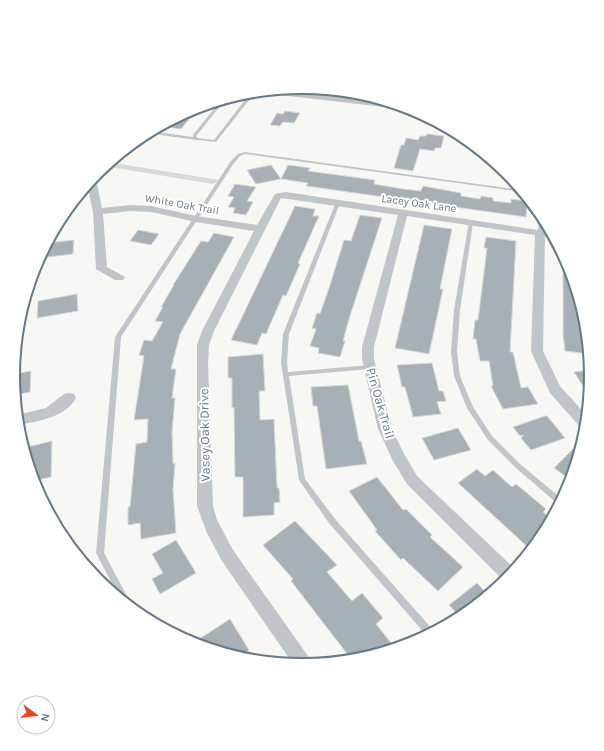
<svg xmlns="http://www.w3.org/2000/svg" width="604" height="751" viewBox="0 0 604 751" font-family="Karla,sans-serif">
  <rect width="100%" height="100%" fill="#f7f7f4"/>
  <path fill="#d7dcd3" d="M108,162L219,180L213,184L104,166Z"/>
  <path fill="#a7b0b6" stroke="#d9d9d6" d="M200,106L181,129L159,126L192,108Z
    M285,111L300,113L294,123L283,122L280,126L270,125L277,113L283,114Z
    M427,134L444,136L441,148H435L434,151L420,149L413,171L394,168L401,145H404L406,138L418,140L420,136H426Z
    M271,165L281,179L256,184L247,170Z
    M288,165L310,168L308,171L375,180L374,184L403,189L421,191L423,186L461,193V196L480,199L481,196L493,198V201L511,203V199L527,201L526,217L306,186L308,183L281,179Z
    M235,184L256,187L247,201L253,202L246,215L233,213L235,208L228,207L234,197L228,196Z
    M295,206L315,209L313,216H319L298,263L300,264L286,296L283,295L266,334L262,333L257,345L231,340Z
    M360,215L382,218L349,319L343,341H345L340,357L318,353L319,348L310,346L316,329L312,328L317,313L320,314L330,285L344,240L351,241Z
    M424,225L452,229L440,289H443L429,354L395,348Z
    M138,230L159,234L151,245L130,241Z
    M214,233L234,237L180,334L171,369H176L172,398H175L172,432L173,464L175,463L173,490L176,533L141,539L140,523L128,525V507H130L136,444L147,442L148,419L134,420L144,356L139,355L144,340L152,341L163,322L155,321L163,307H161L174,285H173L201,241L208,242Z
    M486,237L516,241L510,352H513L521,388L528,387L538,404L503,409L491,386H493L489,361H480L476,339H473L475,320H478L487,248H484Z
    M74,240L73,254L39,258L47,243Z
    M563,253L569,265L585,319L589,354L565,351L563,334Z
    M77,294L78,311L37,318L38,301Z
    M263,354L265,391H259L260,420L274,419L277,488H279L280,502L274,503V515L243,517V477H235L234,407L232,408V378H228V357Z
    M432,363L439,391H443L446,401L437,402L441,414L413,417L405,387H402L397,365Z
    M590,370L591,376L589,395L574,372Z
    M31,371L30,392L15,395L13,374Z
    M348,385L359,441H361L367,464L326,469L317,406H313L311,387Z
    M545,416H547L565,438L531,450L521,438L524,435L520,436L513,427Z
    M458,428L471,450L434,460L422,438Z
    M584,438L573,474L568,478L554,468Z
    M52,441L51,477L33,481L23,448Z
    M477,469L485,476L493,470L512,487L516,484L546,509L543,512L551,519L542,536L531,550L458,483Z
    M377,477L403,510L406,509L432,535L430,537L463,567L438,591L403,558L401,560L375,531L377,530L349,491Z
    M295,521L337,565L327,572L352,601L362,593L383,618L376,624L395,648L352,660L291,581L293,579L263,545Z
    M176,540L196,573L160,594L152,579L163,573L152,554Z
    M477,583L488,595L460,617L449,605Z
    M230,619L249,650L239,657L193,643Z"/>
  <g fill="none" stroke-linecap="round" stroke-linejoin="round">
    <path fill="#c0c5c9" fill-rule="evenodd" d="M308,87H312L306,97H304L303,96Z
      M252,91H256L216,142L197,140L146,133L149,131L193,137V135L222,99L225,98V100L196,136L198,138L214,140Z
      M370,95L373,96L371,104L369,105L367,104Z
      M245,152L521,190L523,192L245,154L240,156L234,163L121,337L104,553L129,600L130,603L129,606L119,597L96,553L115,337L231,161L238,154Z
      M336,202H340V203L289,334L287,362L288,372L370,365L373,367L370,369L289,376L305,479L335,519L433,630V631L426,635L329,523L299,480L281,362L283,334Z
      M540,212L543,217L542,233L540,234L538,233L539,213Z
      M469,222H471L473,223L460,310L457,352L460,376L473,407L492,436L520,464L562,499L559,505L516,468L488,440L467,408L454,376L451,352L454,310Z"/>
    <path fill="#c0c5c9" fill-rule="evenodd" d="M93,177L96,179L102,208L130,205L151,206L196,216L257,225L275,194L286,192L551,232L554,238L545,237L543,351L560,386L587,416L586,429L581,428L550,393L531,351L535,235L407,216L374,347V359L392,429L404,454L417,476L515,569L506,580L504,581L407,484L393,461L378,429L362,359V347L398,215L281,198L214,331L209,345L208,363L213,506L217,520L233,550L313,663L293,664L222,561L207,533L197,506V345L202,331L254,231L196,222L151,212L130,211L103,214L107,267L125,277L123,280H115L96,269L93,212L87,184Z
      M69,393L74,394L76,398C65,418 38,421 18,425L17,415L46,408L64,394Z"/>
    <path fill="#c0c5c9" fill-rule="evenodd" d="M277,89L397,104L418,111L263,93L259,91Z"/>
  </g>
  <g text-anchor="middle" stroke-width="4" stroke-linejoin="round" paint-order="stroke">
    <g font-size="11" fill="#657986" stroke="#fff">
      <text transform="translate(419 203) rotate(8)" y="4">Lacey Oak Lane</text>
      <text transform="translate(182 204) rotate(10)" y="4">White Oak Trail</text>
    </g>
    <g font-size="13" fill="#657986" stroke="#fff">
      <text transform="translate(381 403) rotate(74)" y="5">Pin Oak Trail</text>
      <text transform="translate(204 435) rotate(-91)" y="5">Vasey Oak Drive</text>
    </g>
  </g>
  <path d="M0 0H604V751H0ZM20 376a282 282 0 1 1 564 0a282 282 0 1 1-564 0Z" fill="#fff" fill-rule="evenodd"/>
  <path fill="none" stroke="#657986" stroke-width="2" d="M20 376a282 282 0 1 1 564 0a282 282 0 1 1-564 0Z"/>
  <g transform="translate(36 715) rotate(105)"><circle r="19" fill="#ffffff" stroke="#c1c9cf"/>
  <path d="M0-3L7 15L0 10L-7 15Z" fill="#e84623"/>
  <text y="-6" font-size="11" font-weight="bold" text-anchor="middle" fill="#657986">N</text>
  </g>
</svg>
